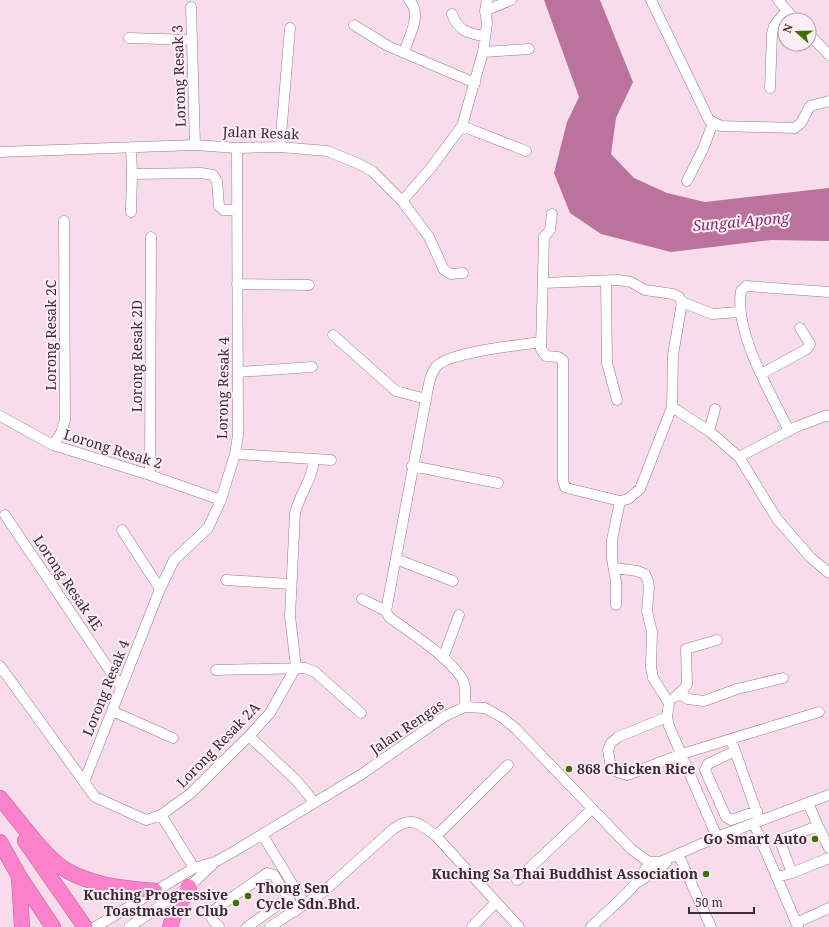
<svg xmlns="http://www.w3.org/2000/svg" width="829" height="927" viewBox="0 0 829 927" font-family="'Noto Serif',serif">
  <rect width="100%" height="100%" fill="#f9dceb"/>
  <path fill="#ba739c" d="M544,0H600L633,82L616,118L611,154L634,178L667,193L705,202L829,188V241L771,240L671,252L601,234L570,213L554,173L567,122L579,97Z"/>
  <g fill="none" stroke-linecap="round" stroke-linejoin="round">
    <g stroke="#957b89" stroke-width="11">
      <path id="minor" d="M651,0L709,120L721,126L795,128L801,123L810,106L829,101
        M778,0L795,20
        M191,7L195,145
        M485,11L511,0
        M452,14C458,31 469,34 485,36
        M354,25L388,46L475,83
        M809,34L829,55
        M129,38L192,40
        M404,52C409,36 423,14 409,0
        M483,52L529,49
        M770,88L772,34L774,26L786,11
        M462,126L526,151
        M131,147L132,174
        M280,147L290,28
        M0,152L195,145L237,148L280,147L327,151L357,163L372,171L402,201L429,237L444,270L451,274L463,273
        M687,181L703,149L713,123
        M402,201L430,169L462,126L483,52L487,23L485,11L487,0
        M131,212L132,174L201,173L213,175L217,181L219,206L223,210H236
        M552,214L550,230L544,237L541,349L546,356L558,357L563,360V481L565,487L571,489L620,501
        M606,281L607,363L617,400
        M543,283L617,280L631,282L645,290L673,294L679,297L682,302L712,314L739,312
        M237,284L309,285
        M682,302L673,355L672,407L709,431L739,457L777,519L811,558L829,573
        M333,335L396,391L426,399
        M238,372L312,367
        M761,374L807,349L810,344L800,328
        M0,416L53,445L150,475L221,500
        M709,431L715,409
        M789,431C771,393 734,333 741,291L746,286L829,292
        M53,445L61,433L65,420L64,221
        M235,454L331,460
        M739,457L796,427L825,416H829
        M412,466L498,483
        M150,475L151,237
        M5,515L121,687
        M122,530L160,589
        M396,559L453,581
        M615,568L637,571L645,574L648,581L649,588L647,611L652,632L651,667L653,678L669,703L667,717L669,726L717,837
        M226,580L290,584
        M362,599L386,611
        M616,605V582L612,559V540L620,501L628,499L640,489L672,407
        M443,658L459,615
        M0,666L95,797L146,820L161,815L190,794L249,736L270,713L296,667L290,616L295,513C300,493 312,481 314,459
        M216,670L305,668L315,672L361,713
        M679,693L688,699L704,701L737,689L783,678
        M675,697L684,689L687,684L686,649L717,640
        M465,707C465,697 467,685 461,677C445,654 412,634 389,617L386,611L426,399C428,389 429,376 436,367C447,352 521,345 541,342
        M112,711L173,738
        M667,717L618,737L611,743L608,750L610,762L617,772L627,775L682,754L819,712
        M249,736L296,780L314,802
        M733,745L758,816
        M735,751L708,764L705,770L726,817L731,820L757,811
        M84,782L160,589L174,560L208,528L221,500L235,454L238,435L237,148
        M161,815L194,868
        M754,824L798,927
        M818,826L829,848
        M262,834L305,905
        M436,836L508,765
        M678,854L711,927
        M792,873L829,858
        M777,877L792,873L781,844L783,839L818,826L808,803
        M517,880L592,809
        M640,881L666,863
        M796,923L829,908
        M95,927L194,868L215,862L233,852L362,774L445,716L465,707L485,708L503,718L516,729L631,849L649,862H660L717,837L829,795
        M129,927L189,887L214,863
        M219,927L212,919L214,910L267,873L274,875L296,911
        M247,927L288,898
        M270,927L323,892L392,830C411,815 419,823 436,836L519,927
        M472,927L496,902
        M591,927C610,908 638,888 649,862"/>
    </g>
    <g stroke="#b76496" stroke-width="16">
      <path id="highway" d="M0,798C17,818 45,858 66,870C93,886 124,888 155,891
        M25,841L85,927
        M0,842L19,876L53,927
        M19,878L22,927
        M170,927L173,917L189,887"/>
    </g>
    <use href="#minor" stroke="#fff" stroke-width="10"/>
    <use href="#highway" stroke="#fc81cb" stroke-width="15"/>
  </g>
  <g fill="#3b7302" stroke="#ffedf6" stroke-width="1.5">
    <circle cx="569" cy="769" r="4"/>
    <circle cx="815" cy="839" r="4"/>
    <circle cx="706" cy="874" r="4"/>
    <circle cx="248" cy="896" r="4"/>
    <circle cx="236" cy="903" r="4"/>
  </g>
  <g text-anchor="middle" stroke-width="4" stroke-linejoin="round" paint-order="stroke">
    <g font-size="14" fill="#382d33" stroke="#ffedf6">
      <text transform="translate(179 76) rotate(-92)" y="5">Lorong Resak 3</text>
      <text transform="translate(261 133) rotate(2)" y="5">Jalan Resak</text>
      <text transform="translate(51 335) rotate(-90)" y="5">Lorong Resak 2C</text>
      <text transform="translate(137 356) rotate(-90)" y="5">Lorong Resak 2D</text>
      <text transform="translate(223 388) rotate(-89)" y="5">Lorong Resak 4</text>
      <text transform="translate(113 449) rotate(17)" y="5">Lorong Resak 2</text>
      <text transform="translate(68 583) rotate(56)" y="5">Lorong Resak 4E</text>
      <text transform="translate(106 688) rotate(-68)" y="5">Lorong Resak 4</text>
      <text transform="translate(407 727) rotate(-34)" y="5">Jalan Rengas</text>
      <text transform="translate(218 745) rotate(-46)" y="5">Lorong Resak 2A</text>
    </g>
    <g font-size="14" font-weight="bold" fill="#382d33" stroke="#ffedf6" text-anchor="end">
      <text x="577" y="774" text-anchor="start">868 Chicken Rice</text>
      <text x="807" y="844">Go Smart Auto</text>
      <text x="698" y="879">Kuching Sa Thai Buddhist Association</text>
      <text x="256" y="893" text-anchor="start">Thong Sen<tspan x="256" dy="16">Cycle Sdn.Bhd.</tspan></text>
      <text x="228" y="900">Kuching Progressive<tspan x="228" dy="16">Toastmaster Club</tspan></text>
    </g>
    <g font-size="15" font-style="italic" fill="#832d64" stroke="#ffedf6">
      <text transform="translate(741 222) rotate(-5)" y="5">Sungai Apong</text>
    </g>
  </g>
  <g transform="translate(797 32) rotate(290)"><circle r="19" fill="#ffedf6" stroke="#afa0a8"/>
  <path d="M0-3L7 15L0 10L-7 15Z" fill="#3b7302"/>
  <text y="-6" font-size="11" font-weight="bold" text-anchor="middle" fill="#382d33">N</text>
  </g>
  <path d="M689 907v6h65v-6" fill="none" stroke="#382d33" stroke-width="2"/>
  <text x="695" y="907" font-size="12" fill="#382d33" stroke="#ffedf6" stroke-width="3" paint-order="stroke">50 m</text>
</svg>
